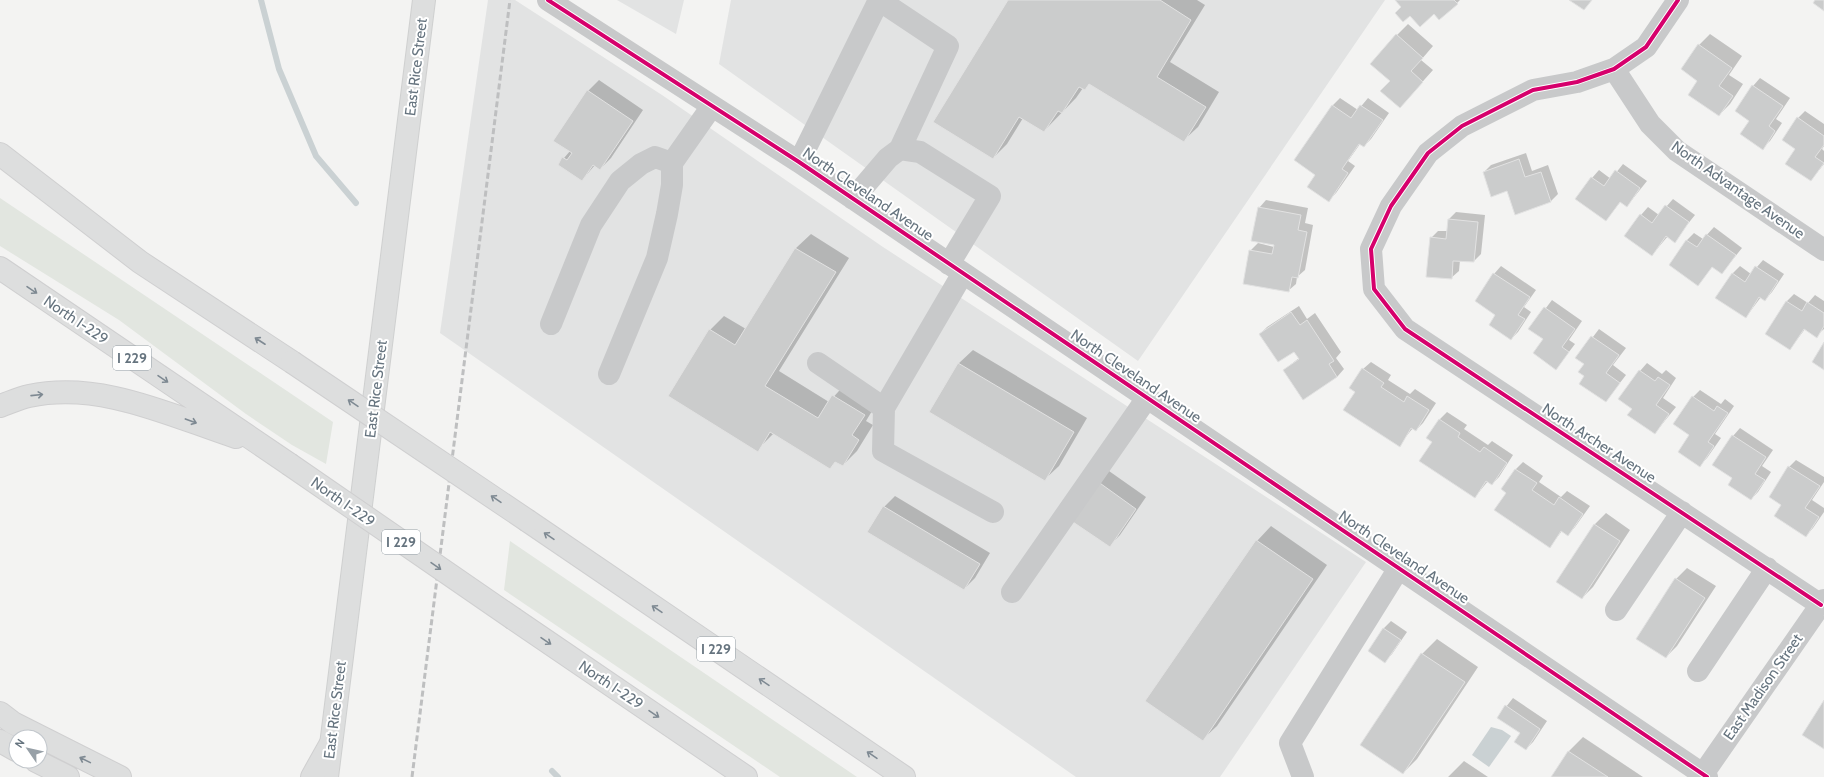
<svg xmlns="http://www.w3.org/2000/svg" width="1824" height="777" viewBox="0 0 1824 777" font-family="Cabin,sans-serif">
  <rect width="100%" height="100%" fill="#f3f3f2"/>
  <path fill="#e2e3e3" d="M488,0H515L662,95L883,247L1366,562L1220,777H1076L440,333Z
    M617,0H684L676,34Z
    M731,0H1385L1138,361L719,64Z"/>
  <path fill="#e2e6e0" d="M0,198L333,422L326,464L292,445L246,414L119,320L0,246Z
    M510,541L857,777H780L504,590Z"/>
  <path fill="#cad1d3" d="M1491,727L1502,730L1511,736L1489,767L1472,755Z"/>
  <path fill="#0003" d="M1009,0H1197L1205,5L1170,62L1219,92L1198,127L1183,141L1090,83L1084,89L1083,88L1076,98L1044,131L1023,118L1007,144L993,158Z
    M1396,0H1460L1457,3L1434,13L1402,7Z
    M1408,24L1433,46L1421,60L1433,70L1400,107L1391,81L1397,35Z
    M1710,34L1742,56L1729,75L1743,84L1730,104L1719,115L1698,80L1699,45Z
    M1760,78L1790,98L1776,119L1782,123L1770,141L1762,148L1750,121L1736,111L1753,86Z
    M599,80L643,110L611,158L600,169L595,165L582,180L559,164L570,151L588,91Z
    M1340,98L1358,110L1368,98L1389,113L1371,139L1364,146L1360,144L1348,161L1355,166L1336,193L1329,200L1316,175L1295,160L1333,105Z
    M1805,111L1824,124V146L1822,149L1824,151V164L1811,180L1797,149L1798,118Z
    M1526,153L1532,171L1548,165L1558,194L1551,201L1507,190L1484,172L1491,165Z
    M1623,164L1647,181L1627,206L1621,201L1606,220L1592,178L1599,170L1611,179Z
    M1673,199L1695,215L1674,241L1668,236L1652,255L1641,215L1648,207L1659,215Z
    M1266,200L1308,208L1305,223L1313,225L1305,270L1297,277L1296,284L1288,291L1250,251L1258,243L1274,247L1275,244L1259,208Z
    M1456,212L1485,215L1481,254L1474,261L1460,260L1459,271L1451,278L1431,238L1438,231H1448L1449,219Z
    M1714,227L1742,248L1722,273L1713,266L1698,284L1670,264L1687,240L1694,233L1703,239Z
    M811,234L849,258L779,371L829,402L847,382L878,401L866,421L873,425L857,451L843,465L836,461L830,467L774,433L757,450L710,330L724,316L746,329L796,248Z
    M1763,260L1784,274L1772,292L1765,300L1761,297L1746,317L1732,274L1740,266L1751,274Z
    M1501,266L1536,290L1524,307L1531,312L1518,332L1511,339L1497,315L1476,301L1494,274Z
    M1794,294L1808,303L1815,295L1824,301V329L1816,336L1805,329L1790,349L1766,333L1787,301Z
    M1552,300L1582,321L1569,340L1575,344L1556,369L1544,339L1530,329Z
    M1299,306L1307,319L1315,313L1341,352L1336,358L1344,369L1337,377L1303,399L1284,370L1299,358L1294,350L1260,334L1267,327Z
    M1599,329L1626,348L1613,365L1626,375L1606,401L1585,364L1577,358Z
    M973,350L1087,418L1059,466L1044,480L958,364Z
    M1371,362L1391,375L1388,380L1410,394L1415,389L1436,403L1423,423L1416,430L1413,428L1399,445L1356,391L1351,388L1363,369Z
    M1647,363L1662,374L1666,370L1676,378L1663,398L1676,407L1655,433L1633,408L1640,371Z
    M1700,390L1721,404L1725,399L1734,406L1715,434L1721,438L1707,458L1700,465L1691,435L1693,397Z
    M1447,412L1467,425L1464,429L1488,445L1492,441L1513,455L1499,477L1492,484L1488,481L1475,497L1433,442L1427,438L1440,419Z
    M1740,428L1773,450L1762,466L1771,472L1758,492L1751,499L1734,478L1733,436Z
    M1796,460L1824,477V482L1812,500L1824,508V512L1813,528L1806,536L1782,504L1789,467Z
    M1523,462L1543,476L1539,482L1561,497L1567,491L1590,506L1575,527L1568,535L1562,531L1550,546L1508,492L1515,470Z
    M1109,471L1146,497L1120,535L1109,546L1072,520Z
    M895,496L990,553L975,578L964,589L884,507Z
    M1606,513L1630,530L1593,587L1582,598L1557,582L1595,524Z
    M1271,526L1327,565L1217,726L1202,740L1146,701L1257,541Z
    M1687,568L1716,586L1677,646L1666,657L1676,579Z
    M1391,621L1407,632L1392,654L1385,661L1369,651L1384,628Z
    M1437,639L1478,667L1417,759L1403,773L1361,745L1422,654Z
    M1513,698L1547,721L1533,742L1526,749L1522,733L1498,717Z
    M1583,737L1643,777H1552L1568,752Z
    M1464,761L1488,777H1448Z"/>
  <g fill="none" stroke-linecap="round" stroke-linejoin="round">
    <path stroke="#cad1d3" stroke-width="6" d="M261,0L279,69L316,156L356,203
      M552,771L558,777"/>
  </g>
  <path fill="#cbcccc" stroke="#e2e2e2" d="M1008,0H1160L1191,20L1157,77L1206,107L1184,142L1089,84L1085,90L1079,87L1062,113L1058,111L1044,132L1019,117L993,159L933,122Z
    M1395,0H1454L1458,4L1439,20L1434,14L1420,27L1410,16L1403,22L1395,13L1401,7Z
    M1569,0H1592L1584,10Z
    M1815,0H1824V11L1813,3Z
    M1396,34L1423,58L1411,71L1423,82L1400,108L1380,91L1390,81L1370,64Z
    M1698,44L1732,68L1719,86L1733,96L1719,116L1688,95L1697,81L1681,69Z
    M1752,85L1783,106L1769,126L1775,131L1763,150L1740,134L1749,121L1735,111Z
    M587,90L633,121L600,170L593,165L582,181L558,165L562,157L567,160L572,153L553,141Z
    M1332,105L1351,118L1360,105L1383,120L1364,147L1359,144L1342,169L1348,173L1329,202L1307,187L1315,175L1294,160Z
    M1797,117L1824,136V145L1815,157L1824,163L1811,181L1785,164L1795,149L1782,140Z
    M1519,159L1525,177L1541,172L1551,202L1515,215L1507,191L1491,197L1483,172Z
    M1615,170L1640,188L1627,207L1620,202L1606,221L1575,199L1591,177L1604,186Z
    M1665,205L1689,222L1675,243L1666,236L1652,256L1624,236L1640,214L1652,223Z
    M1258,207L1301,215L1298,230L1307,232L1298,278L1292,277L1289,292L1243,284L1249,250L1272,254L1274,245L1251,241Z
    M1448,219L1478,222L1474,262L1453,261L1452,279L1426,277L1430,237L1446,239Z
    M1706,234L1736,255L1722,274L1712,267L1698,286L1669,265L1686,240L1697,247Z
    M795,248L836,272L765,386L818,418L832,395L865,415L852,435L859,440L843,466L835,462L830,469L770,432L758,452L668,396L709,329L735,345Z
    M1755,266L1778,281L1765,301L1759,297L1746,318L1715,298L1732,273L1745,282Z
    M1493,273L1530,297L1518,315L1525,319L1511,340L1489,325L1495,315L1475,301Z
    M1786,301L1802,311L1807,302L1824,313V326L1817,338L1804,329L1790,350L1765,334Z
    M1544,307L1575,329L1562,347L1569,352L1556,370L1533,353L1543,339L1528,329Z
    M1291,312L1300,325L1307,320L1334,361L1329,364L1337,377L1303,400L1283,370L1299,359L1294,352L1278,362L1259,334Z
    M1591,336L1619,355L1606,373L1620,383L1606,402L1579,384L1584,376L1578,372L1584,364L1575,358Z
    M1824,342V370L1812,362Z
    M958,363L1074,432L1045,481L929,412Z
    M1362,368L1384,383L1381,387L1404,402L1407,396L1429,410L1416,431L1411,428L1400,447L1343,410L1355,392L1349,388Z
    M1639,370L1655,381L1658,377L1670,385L1656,405L1669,414L1655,434L1627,415L1632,409L1618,399Z
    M1692,396L1714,411L1717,406L1728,413L1708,442L1714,446L1700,467L1678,452L1689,435L1673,424Z
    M1439,419L1460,433L1458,437L1480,452L1484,447L1507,463L1492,485L1486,481L1475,498L1419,461L1432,442L1426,438Z
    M1732,435L1766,457L1755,474L1765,480L1751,500L1728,485L1732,478L1712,465Z
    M1788,466L1820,486L1805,508L1819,517L1806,537L1774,516L1781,505L1769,497Z
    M1515,469L1537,483L1532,490L1554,505L1559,497L1583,514L1568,536L1561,531L1550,548L1494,510L1506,493L1501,489Z
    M1097,481L1136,509L1110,547L1070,520Z
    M883,506L980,564L964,590L867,532Z
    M1594,524L1620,541L1582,599L1556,582Z
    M1256,540L1313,579L1203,741L1145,701Z
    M1675,578L1705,598L1666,658L1636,639Z
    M1383,628L1401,640L1385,663L1368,651Z
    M1421,653L1465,682L1403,774L1360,745Z
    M1824,700V749L1802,735Z
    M1505,705L1540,729L1526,750L1514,742L1520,733L1497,718Z
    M1568,751L1608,777H1551Z"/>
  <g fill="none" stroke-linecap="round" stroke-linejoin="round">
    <g stroke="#cfd0d0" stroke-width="24">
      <path id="major" d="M327,777L424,0"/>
    </g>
    <g stroke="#cfcfd0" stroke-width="24">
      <path id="highway" d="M0,154L140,262L292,362
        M0,268L289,464
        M0,406C9,403 19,398 29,396C101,381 169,415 236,437
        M528,521L904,777
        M514,619L746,777
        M0,713L13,723L120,777
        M0,741L16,750
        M36,761L68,777
        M312,777L331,743"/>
    </g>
    <path stroke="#c8c9ca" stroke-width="22" d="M548,0L799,162L1707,777
      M1678,0L1646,47L1614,69L1577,82L1533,90L1462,126L1428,153L1391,206L1371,249L1374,289L1405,329L1821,605
      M1614,69L1650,124L1677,151L1824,250
      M799,162L879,0L948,46L900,149
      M853,199L888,158L900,149L920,152L990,196L949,264
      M963,273L884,408L883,451L993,512
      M551,324L591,225L620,181L641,164L655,157L672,163
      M818,363L884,408
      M609,374L657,258L667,214L672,185V163L712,106
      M1012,592L1147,398
      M1616,610L1682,512
      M1698,671L1767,568
      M1703,774L1824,600
      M1303,777L1290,743L1399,568"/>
    <use href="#major" stroke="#dddede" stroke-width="22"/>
    <use href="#highway" stroke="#dddede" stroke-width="22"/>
    <path stroke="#bebfc0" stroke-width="3" stroke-dasharray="6 3" stroke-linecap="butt" d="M412,777L510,0"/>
    <g stroke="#cfcfd0" stroke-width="24" stroke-linecap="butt">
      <path id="highway-bridge" d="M292,362L528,521
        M289,464L514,619"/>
    </g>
    <use href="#highway-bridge" stroke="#dddede" stroke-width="22"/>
    <g stroke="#fff" stroke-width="6">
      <path id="cycleway" d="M548,0L799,162L1707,777
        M1678,0L1646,47L1614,69L1577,82L1533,90L1462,126L1428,153L1391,206L1371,249L1374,289L1405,329L1821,605"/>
    </g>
    <use href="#cycleway" stroke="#d6006c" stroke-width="4"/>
  </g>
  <defs><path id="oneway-shaft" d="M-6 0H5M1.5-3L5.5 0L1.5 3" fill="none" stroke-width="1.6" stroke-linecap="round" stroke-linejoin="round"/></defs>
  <g stroke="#7e8992">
    <use href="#oneway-shaft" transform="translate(32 290) rotate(34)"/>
    <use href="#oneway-shaft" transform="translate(260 341) rotate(-147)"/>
    <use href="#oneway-shaft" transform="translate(163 379) rotate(34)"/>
    <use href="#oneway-shaft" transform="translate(37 395) rotate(-6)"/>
    <use href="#oneway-shaft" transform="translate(353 403) rotate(-146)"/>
    <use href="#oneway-shaft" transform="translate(191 421) rotate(20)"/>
    <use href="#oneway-shaft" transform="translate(496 499) rotate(-146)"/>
    <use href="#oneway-shaft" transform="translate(549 536) rotate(-146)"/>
    <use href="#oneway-shaft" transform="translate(436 566) rotate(35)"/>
    <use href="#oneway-shaft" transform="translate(657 609) rotate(-146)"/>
    <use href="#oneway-shaft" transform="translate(546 641) rotate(34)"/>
    <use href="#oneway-shaft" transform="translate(764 682) rotate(-146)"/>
    <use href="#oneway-shaft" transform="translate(654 714) rotate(34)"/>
    <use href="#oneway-shaft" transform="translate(872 755) rotate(-146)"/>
    <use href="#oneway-shaft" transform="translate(85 760) rotate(-154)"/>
  </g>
  <g text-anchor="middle" stroke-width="4" stroke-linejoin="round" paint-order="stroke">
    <g fill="#fff" stroke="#949ea5" stroke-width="1">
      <rect x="113" y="346" width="38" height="24" rx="3"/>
      <rect x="382" y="530" width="38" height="24" rx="3"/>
      <rect x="697" y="637" width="38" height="24" rx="3"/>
    </g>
    <g font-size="14" font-weight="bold" fill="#66747f">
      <text x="132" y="363">I 229</text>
      <text x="401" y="547">I 229</text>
      <text x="716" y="654">I 229</text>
    </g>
    <g font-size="15" fill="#66747f" stroke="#fff">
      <text transform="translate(416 67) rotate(-83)" y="5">East Rice Street</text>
      <text transform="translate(1738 190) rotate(35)" y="5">North Advantage Avenue</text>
      <text transform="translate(868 194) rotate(34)" y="5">North Cleveland Avenue</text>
      <text transform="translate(76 320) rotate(34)" y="5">North I-229</text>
      <text transform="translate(1136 376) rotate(34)" y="5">North Cleveland Avenue</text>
      <text transform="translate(376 389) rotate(-83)" y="5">East Rice Street</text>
      <text transform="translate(1599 443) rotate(33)" y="5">North Archer Avenue</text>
      <text transform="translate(343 502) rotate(35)" y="5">North I-229</text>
      <text transform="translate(1404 557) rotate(34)" y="5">North Cleveland Avenue</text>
      <text transform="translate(611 685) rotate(34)" y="5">North I-229</text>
      <text transform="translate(1763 687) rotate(-55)" y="5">East Madison Street</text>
      <text transform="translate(335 710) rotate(-83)" y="5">East Rice Street</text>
    </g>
  </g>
  <g transform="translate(28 749) rotate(304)"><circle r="19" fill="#ffffff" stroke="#c2c7cc"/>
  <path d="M0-3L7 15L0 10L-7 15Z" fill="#97a0a7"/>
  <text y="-6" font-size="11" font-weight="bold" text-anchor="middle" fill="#66747f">N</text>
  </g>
</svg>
